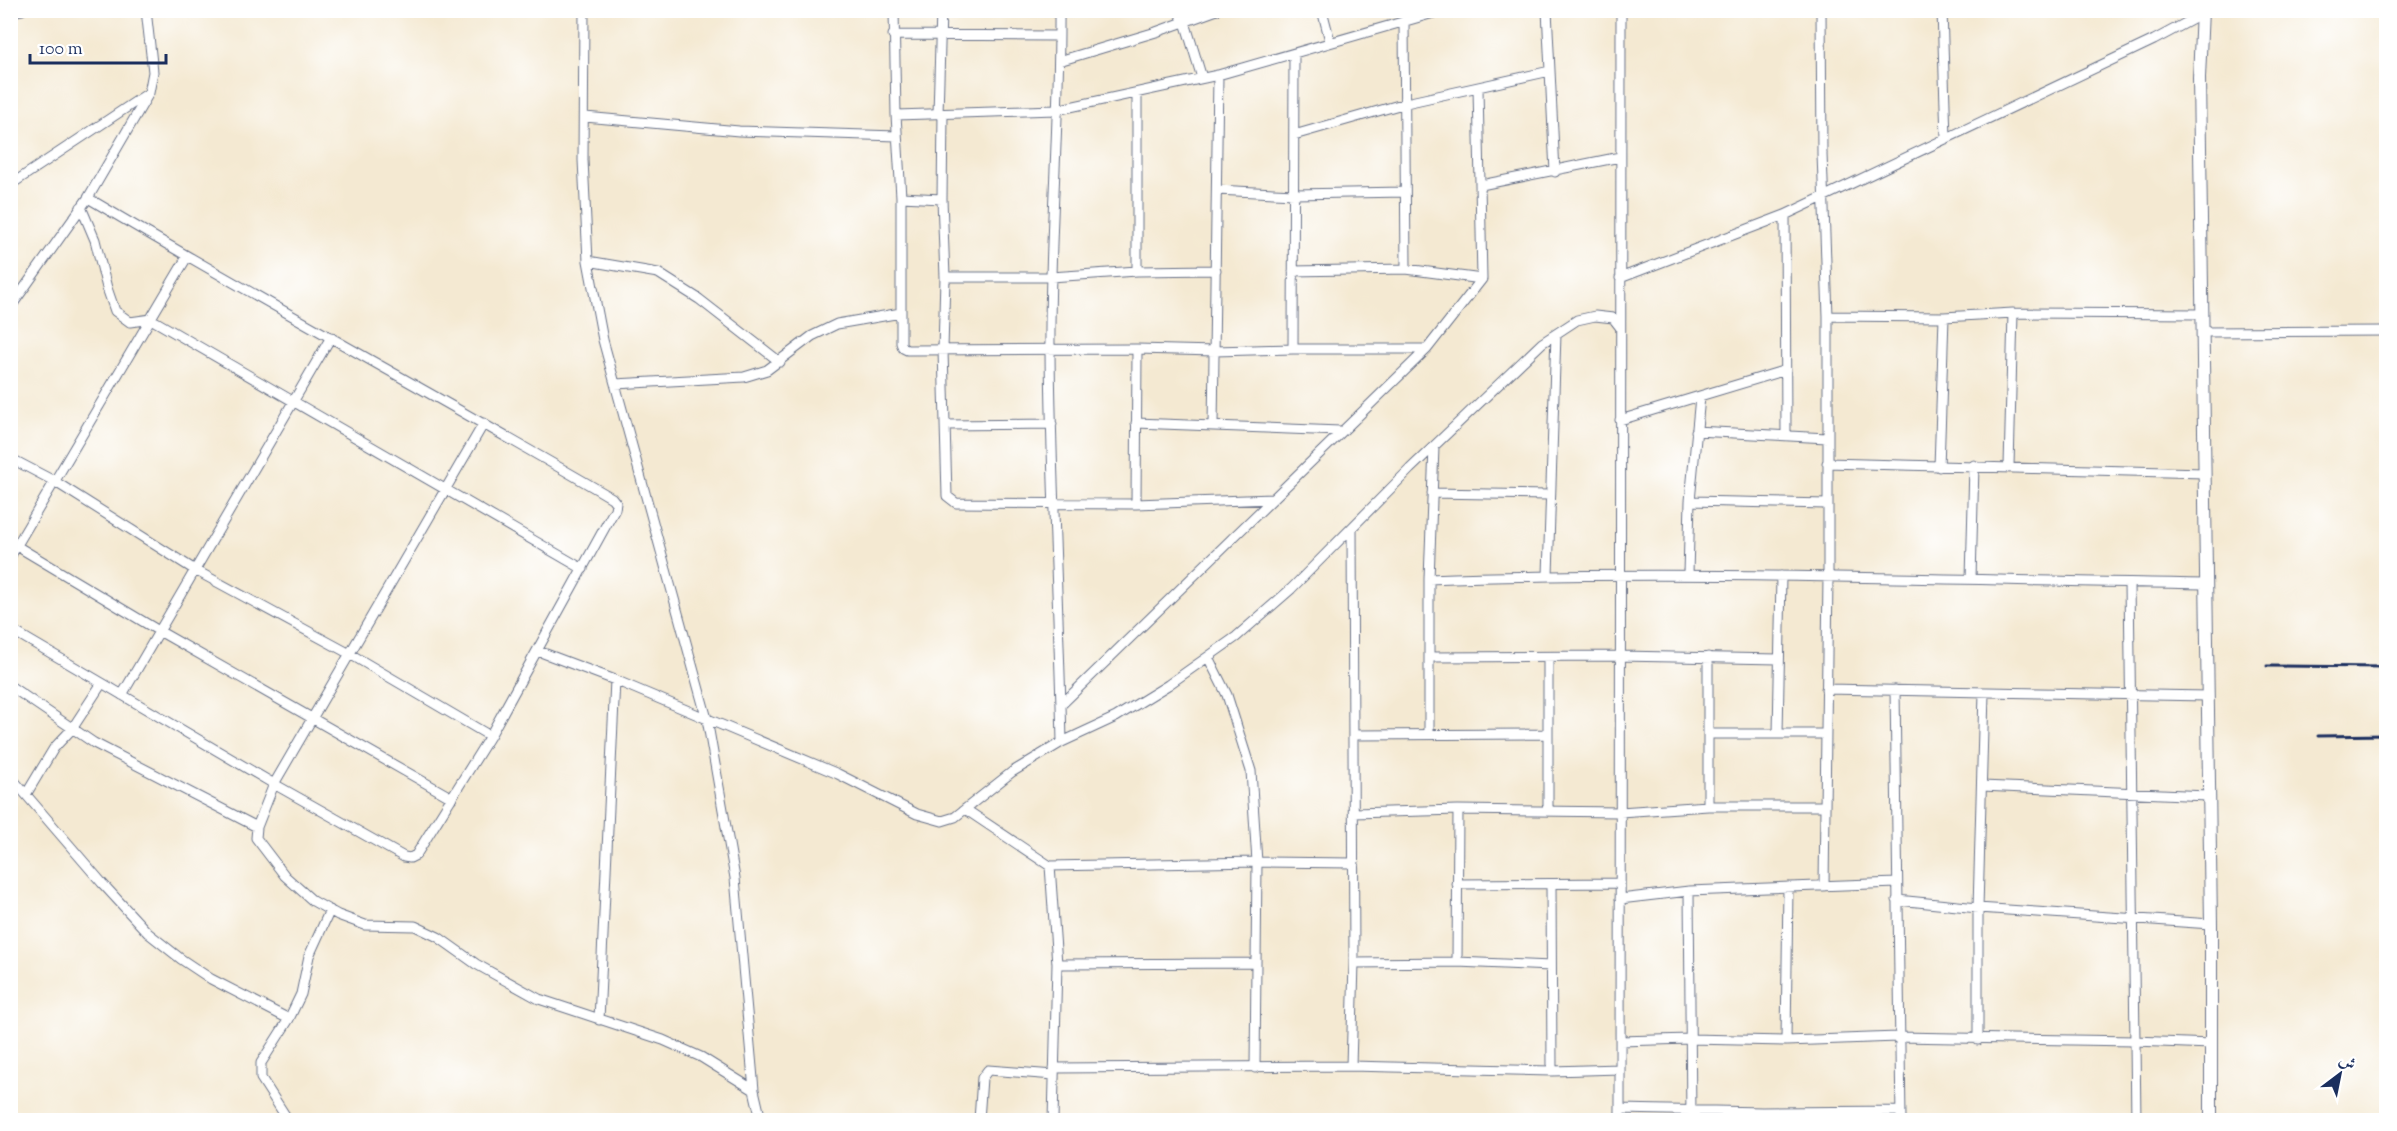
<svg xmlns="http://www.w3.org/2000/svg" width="2397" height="1131" viewBox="0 0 2397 1131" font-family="'Sorts Mill Goudy',Amiri,serif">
  <rect width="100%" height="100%" fill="#fff"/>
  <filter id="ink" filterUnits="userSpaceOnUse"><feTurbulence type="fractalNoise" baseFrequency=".0167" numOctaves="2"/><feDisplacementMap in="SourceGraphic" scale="12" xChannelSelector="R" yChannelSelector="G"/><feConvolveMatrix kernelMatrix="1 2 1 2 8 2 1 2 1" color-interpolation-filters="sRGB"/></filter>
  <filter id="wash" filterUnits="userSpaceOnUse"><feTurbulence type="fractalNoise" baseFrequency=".008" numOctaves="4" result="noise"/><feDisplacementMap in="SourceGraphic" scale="24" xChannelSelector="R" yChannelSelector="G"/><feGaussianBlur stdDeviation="1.35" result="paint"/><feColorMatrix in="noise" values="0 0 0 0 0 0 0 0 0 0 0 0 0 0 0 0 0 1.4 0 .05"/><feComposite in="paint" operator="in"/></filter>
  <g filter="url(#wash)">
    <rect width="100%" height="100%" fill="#f4e9d2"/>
  </g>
  <g filter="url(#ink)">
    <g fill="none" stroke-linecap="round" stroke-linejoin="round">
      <g stroke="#677087" stroke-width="11">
        <path id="minor" d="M584,10L583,160L588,261L603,340L707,719L735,878L754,1090L761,1120
          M894,10L896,115L901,197V343L903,348L907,350L1137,349L1215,351L1293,349H1427
          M1059,10C1060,124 1049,238 1050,351C1051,482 1059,612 1062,742
          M1177,10L1185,22L1202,78
          M1322,10L1330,41
          M1547,10L1555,172
          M1821,10L1822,154L1828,316V577L1824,886
          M1942,10L1946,139
          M2373,10L2386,13
          M10,12L22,10
          M1404,21L1406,269
          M893,35L1059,36
          M1059,61L1156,32L1217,10
          M938,114L941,10
          M943,114L942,199L945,277L943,350L947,496L956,503L1136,504L1273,499
          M896,115L1056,110L1218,75L1444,10
          M585,117L739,131L897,136
          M1294,135L1406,103L1550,71
          M10,185L147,94
          M1481,185L1620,157
          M1217,190L1294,194L1405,192
          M901,197L942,199
          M81,207L95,240L107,288L115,311L130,322L151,319L583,569
          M1785,215L1786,434
          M588,261L658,273L699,299L780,362
          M1137,271V93
          M1293,271L1406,269L1482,279
          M945,277H1051L1137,271L1216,270
          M1620,278L1785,215L2154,40L2210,10
          M10,308L88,198L149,93L153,72L146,10
          M1828,316L1944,317L2013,313L2202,314
          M2203,332L2386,331
          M1293,349L1294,54
          M615,384L744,377L767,370L812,336L837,324L901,313
          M1620,420L1786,370
          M484,423L274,784L257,827L256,838L285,876L313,901L338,915L365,925L415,926L438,937L476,964L539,999L663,1040L701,1057L754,1090
          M1136,423L1340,431
          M945,425L1052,424
          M1213,426L1218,75
          M1696,431L1827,438
          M10,458L54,481L195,570L350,654L490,736
          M1827,463L2204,473
          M2009,466L2013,313
          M1939,467L1944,317
          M1432,493L1550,495
          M1690,501L1827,504
          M1136,504L1137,349
          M10,542L159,631L452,798
          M10,557L187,257
          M1688,574L1690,501L1700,397
          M1548,575L1556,334
          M1429,579C1688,570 1946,580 2205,584
          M1971,579L1974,465
          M2129,583L2136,1120
          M10,629L274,784L404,857L410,858L416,855L490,736L615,509L616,503L612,498C438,396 261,301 88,198
          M538,651L615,680L838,774L917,814L942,821L955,817L1012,772L1062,742L1116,717L1168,685L1236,637L1291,589L1410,469L1542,343L1577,320L1595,316L1613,318L1620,327
          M1208,657L1227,695L1251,771L1257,862L1255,1068
          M1430,657L1620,656L1779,659
          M1708,657V806
          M10,686L94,743L257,827
          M1826,689L2208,696
          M1895,690L1901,1120
          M122,695L331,337
          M1061,705L1427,349L1482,279L1478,88
          M1429,734V579L1434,447
          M1708,734H1825
          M1778,734L1781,576
          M1354,735L1547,734
          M10,776L102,883L148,933L181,959L211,979L289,1019
          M1982,786L2207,796
          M27,793L54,748L72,729L102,683
          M965,809L1050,866L1057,964L1053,1120
          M1548,811V657
          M1354,813L1458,810L1620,812L1708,806H1824
          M1050,866L1257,862L1354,863
          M1457,884L1620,883
          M1551,884L1552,1071
          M1689,891L1691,1120
          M1620,899L1689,891L1897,883
          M1897,900L1978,908L2211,924
          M1457,962L1458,810
          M1354,963L1457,962L1551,966
          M1057,964L1256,963
          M599,1020L615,680
          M1978,1040V908L1984,693
          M1620,1041L1690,1039L1786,1041L1898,1037L2135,1041L2211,1044
          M1786,1041L1788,887
          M1351,1066L1354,963L1352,528
          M1054,1068L1351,1066L1552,1071L1620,1069
          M1620,1109L1762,1112L1901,1111
          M288,1120L261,1078V1063L289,1019L301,994L309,956L330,910
          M979,1120L982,1078L988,1070L1054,1075
          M1620,1120L1621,10"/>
      </g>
      <g stroke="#677087" stroke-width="14">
        <path id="tertiary" d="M2202,10L2199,78L2211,924V1120"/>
      </g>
      <use href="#minor" stroke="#fff" stroke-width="9"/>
      <use href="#tertiary" stroke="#fff" stroke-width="12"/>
      <path stroke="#1b2f5e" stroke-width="3" d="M2267,666L2386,667
        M2318,736L2386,735"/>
    </g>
  </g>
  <rect width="2397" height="1131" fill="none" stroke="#fff" stroke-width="36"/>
  <g transform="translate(2340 1074) rotate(32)" stroke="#ffffff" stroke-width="4.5" paint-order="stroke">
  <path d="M0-4.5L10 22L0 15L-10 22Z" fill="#1b2f5e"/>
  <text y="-9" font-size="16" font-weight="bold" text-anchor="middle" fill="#1b2f5e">ش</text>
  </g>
  <path d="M30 54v9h136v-9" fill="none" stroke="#1b2f5e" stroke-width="3"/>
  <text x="39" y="54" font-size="18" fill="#1b2f5e" stroke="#ffffff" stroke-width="4.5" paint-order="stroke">100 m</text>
</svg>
